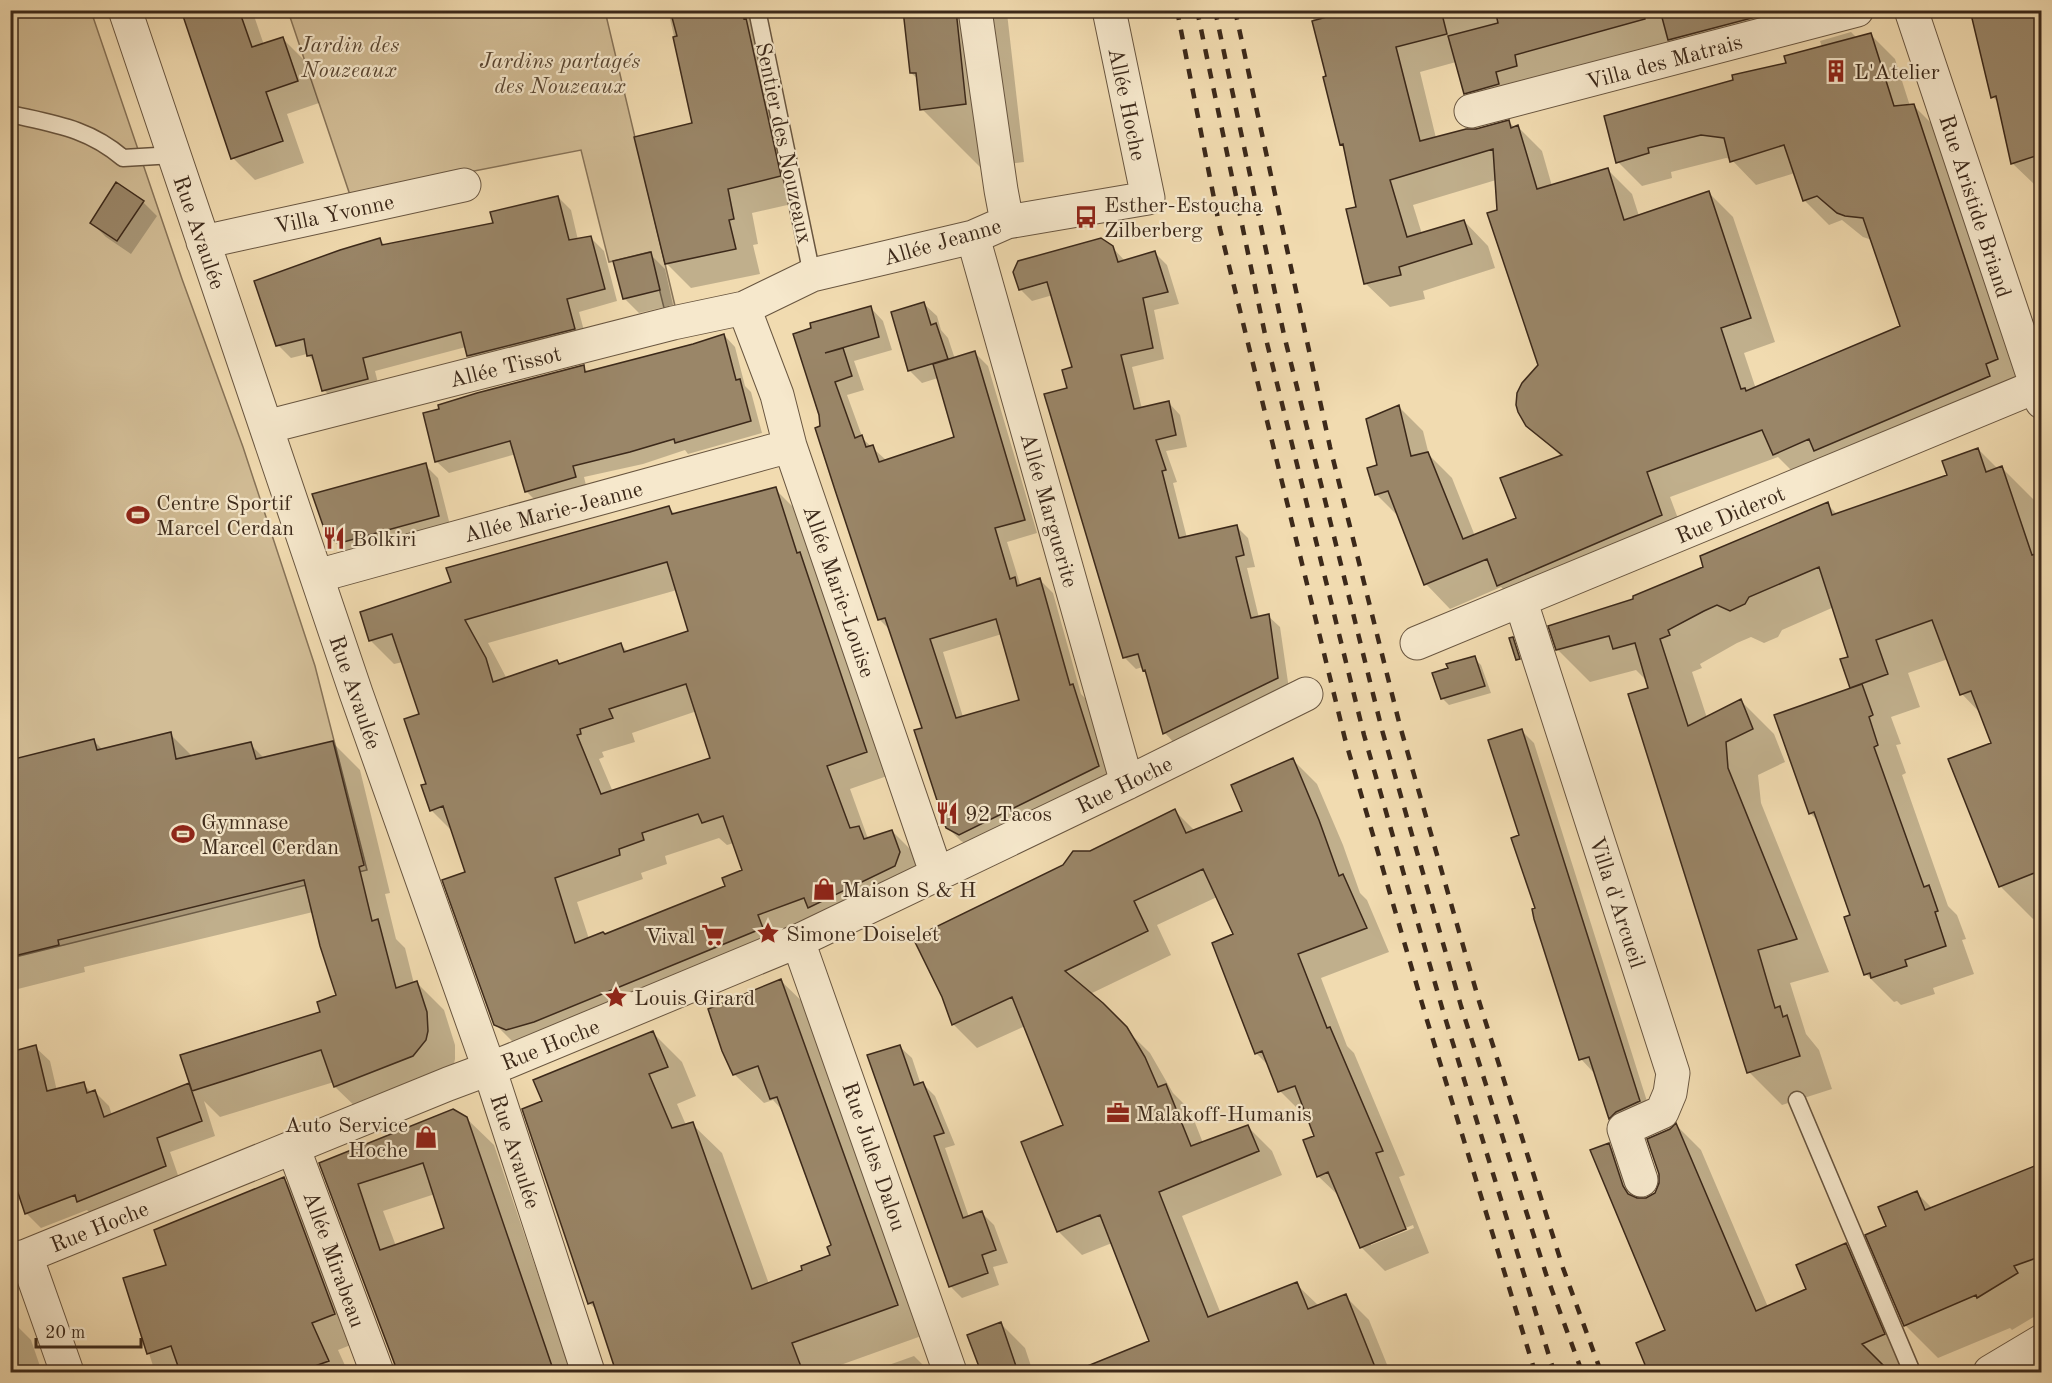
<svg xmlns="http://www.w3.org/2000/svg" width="2052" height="1383" viewBox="0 0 2052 1383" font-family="'Old Standard TT',serif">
  <rect width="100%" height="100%" fill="#f1dbb0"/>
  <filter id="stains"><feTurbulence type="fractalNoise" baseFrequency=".00333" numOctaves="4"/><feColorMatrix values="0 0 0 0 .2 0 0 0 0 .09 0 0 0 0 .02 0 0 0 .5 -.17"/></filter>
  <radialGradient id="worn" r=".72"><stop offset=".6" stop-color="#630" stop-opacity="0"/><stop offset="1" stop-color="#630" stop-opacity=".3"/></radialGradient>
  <path fill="#d2bd96" stroke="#877358" stroke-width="1.5" d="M11,11H91L182,279L243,447L315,666L367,870L11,958Z
    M288,11H605L676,310L665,312L650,252L609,262L581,150L433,179L351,198Z"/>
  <path fill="#0003" fill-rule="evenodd" d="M183,10H252L264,45L283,39L305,61L319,103L287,114L304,163L255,180L233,158Z
    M668,10H760L805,201L752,213L758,244L753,245L760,274L691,288L667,264L694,124Z
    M904,10H1005L1007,13L1024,162L980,167L922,109L918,79L911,73Z
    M1311,10H1765L1767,18L1490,118L1465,93L1456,62L1420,72L1436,138L1509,122L1515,128L1518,127L1542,151L1552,186L1608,170L1632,194L1639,216L1709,193L1733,217L1775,342L1744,353L1756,389L1902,327L1872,240L1863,237L1842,220L1829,225L1804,200L1795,173L1756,185L1731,159L1726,158L1671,172L1672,178L1642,186L1618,162L1735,81L1787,64L1822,47L1820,41L1851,32L1857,38L1870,34L1895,59L1910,106L1913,105L1938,130L2021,384L1799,478L1778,457L1670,497L1686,540L1523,609L1501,587L1450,609L1426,584L1400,518L1376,494L1379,466L1399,407L1423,431L1429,455L1452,478L1475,536L1518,519L1562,457L1527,425L1540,366L1498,211L1496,180L1413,205L1422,234L1464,221L1488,246L1495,268L1423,291L1425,299L1390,307L1365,283L1358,208L1345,148L1341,144L1328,78Z
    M2042,10V204L2038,201L2035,185L2012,163L1999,103L1993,97Z
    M558,197L571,210L578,240L591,238L604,251L617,301L579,312L587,342L481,369L468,356L466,347L375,371L380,391L337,403L324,390L316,364L307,354L291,358L278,345L380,240L386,246L495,224Z
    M143,202L157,216L131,254L106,237L92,223Z
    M1100,240L1112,247L1125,261L1155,253L1167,265L1179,304L1154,310L1164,359L1132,367L1142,409L1169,403L1180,415L1187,447L1166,451L1177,482L1173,483L1187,538L1236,526L1248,538L1255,567L1247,568L1259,618L1268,616L1280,627L1289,689L1176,745L1165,733L1148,674L1143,667L1136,669L1124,657L1046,395L1068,389L1063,371L1073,368L1053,295L1032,301L1020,289L1014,272L1019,263ZM1054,278L1055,281L1025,289V286Z
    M650,254L665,269L673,305L639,313L624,298Z
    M924,304L937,316L941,330L948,338L955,359L975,353L988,366L1037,533L1007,542L1020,584L1021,586L1040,580L1053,593L1081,694L1086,699L1111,779L973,847L961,841L947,827L924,729L890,630L880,620L817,429L822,427L795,335L870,307L883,321L892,350L854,361L864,390L847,395L863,439L887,461L956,438L938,378L922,383L909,370ZM1002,634L1021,701L963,717L943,652Z
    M724,335L735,347L745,386L751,392L762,433L688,454L685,450L643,464L584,477L587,489L538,503L526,491L516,454L449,473L437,462L425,414L583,367L589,373L693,345Z
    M1978,449L1998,469L2002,468L2035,501L2042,521V916L2033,919L2000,886L1993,744L1982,715L1962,694L1948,659L1908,673L1920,707L1891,717L1901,744L1896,745L1906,773L1902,775L1948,906L1957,915L1966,939L1962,940L1974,974L1933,988L1935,994L1901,1005L1897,1001L1894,1002L1866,974L1852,916L1819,822L1810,813L1853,688L1851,687L1850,658L1834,607L1782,630L1778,637L1764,643L1751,637L1737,643L1700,664L1702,668L1692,672L1707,718L1741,701L1774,734L1785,762L1758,775L1761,803L1829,972L1790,983L1806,1034L1819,1050L1832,1089L1782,1105L1749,1072L1648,682L1636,670L1590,682L1557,649L1635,600L1705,568L1827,504L1838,515L1948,476Z
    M425,465L438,478L451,529L354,555L342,549L328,536Z
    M775,489L799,513L890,775L850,789L867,836L870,839L892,831L916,855L923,877L519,1048L495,1024L467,873L453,832L431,810L421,715L403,662L394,664L371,641L362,613L669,508L676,515ZM677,590L690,632L628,652L621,645L560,665L507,679L488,643ZM697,711L712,758L613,792L599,759L604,757L602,752L635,742L632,733ZM719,838L727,845L734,843L743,871L727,887L605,935L589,939L577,902L643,879L641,873L667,864L665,856Z
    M1474,658L1481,665L1491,693L1449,705L1442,698L1449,669Z
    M1522,731L1534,743L1651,1114L1622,1130L1610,1118L1595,1071L1593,1072L1581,1059L1536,909L1521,836Z
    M170,734L193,757L250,744L265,759L333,743L360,770L390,893L385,894L396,939L405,948L414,984L417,983L444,1010L455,1045V1059L453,1068L363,1114L335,1087L334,1082L220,1117L204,1101L215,1136L170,1152L180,1181L93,1216L87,1210L41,1228L26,1213L35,1047L50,1061L57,1091L83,1084L92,1093L95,1092L109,1106L112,1115L189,1085L193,1089L322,1013L338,995L313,912L84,967L85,972L10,991V762L94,741L103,750Z
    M1293,760L1317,784L1343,845L1360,893L1367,900L1389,952L1321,978L1347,1046L1354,1053L1405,1175L1399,1177L1429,1253L1385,1271L1361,1247L1341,1198L1318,1176L1316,1137L1307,1114L1304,1115L1280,1091L1270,1067L1256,1053L1235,935L1217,897L1157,925L1171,955L1090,994L1150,1053L1173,1093L1190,1110L1203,1143L1248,1127L1272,1151L1282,1175L1182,1216L1221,1314L1296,1284L1319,1306L1345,1296L1369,1320L1390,1372H1126L1119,1355L1151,1342L1112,1243L1082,1255L1058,1231L1065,1126L1025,1026L977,1048L953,1024L1091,853L1175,811L1195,831L1244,811ZM1413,1225L1414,1228L1371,1245V1242Z
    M781,981L811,1010L927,1334L821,1372H618L598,1311L589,1303L544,1102L653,1033L682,1062L696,1096L677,1104L686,1125L692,1124L722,1153L769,1284L804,1270L832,1255L833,1246L783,1111L773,1100L764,1103L734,1074Z
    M899,1046L912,1058L921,1085L923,1084L935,1096L955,1145L945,1148L969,1217L982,1213L994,1225L1008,1263L993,1267L999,1285L962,1298L950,1286Z
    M466,1118L494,1145L571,1372H397L396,1365L321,1164ZM435,1194L446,1229L396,1246L383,1211Z
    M1676,1125L1701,1150L1768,1307L1808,1290L1846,1245L1871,1270L1909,1360L1886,1370L1888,1372H1649L1638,1344L1667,1330L1608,1144L1634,1170L1644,1199L1656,1194L1661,1183L1671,1130Z
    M2042,1165V1312L2012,1330L2010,1328L1938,1358L1905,1325L1888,1227L1917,1193L1932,1208Z
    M284,1179L311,1206L361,1341L338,1350L348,1372H155L125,1279L168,1266Z
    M10,1319L31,1340L42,1372H10Z
    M1001,1324L1025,1348L1033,1372H982L968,1336Z
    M914,1356L930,1372H869Z"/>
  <path fill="#9a8668" stroke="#3c291a" stroke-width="1.5" fill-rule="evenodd" d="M181,10H239L252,47L283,37L298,81L266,92L283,141L231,159Z
    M670,10H742L744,19L746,18L781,176L728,189L734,219L729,220L736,249L665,264L634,137L692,123L673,37L677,36Z
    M903,10H956L966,104L920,110L916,73H910Z
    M1352,10H1441L1447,34L1396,47L1420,141L1466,129H1476L1509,120L1511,128L1518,125L1537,189L1608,168L1624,220L1709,191L1751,318L1721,328L1741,389L1745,388L1746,391L1900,326L1863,218L1845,216L1837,213L1817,196L1803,201L1784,145L1730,162L1724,138L1701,135L1648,148L1649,153L1616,163L1604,116L1733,80L1732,75L1786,63L1784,56L1871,33L1894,106L1914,104L1998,359L1986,364L1990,376L1814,451L1809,439L1773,455L1762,430L1647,472L1662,515L1497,586L1487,559L1424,585L1388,491L1375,495L1367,468L1377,465L1366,419L1399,405L1411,456L1428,452L1463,539L1516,518L1500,478L1562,455L1526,426L1518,412L1516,405L1517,393L1522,383L1538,365L1487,213L1497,210L1493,149L1390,180L1407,237L1464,220L1472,244L1399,267L1401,275L1364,284L1346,209L1356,207L1343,144L1340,145L1323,77L1326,76L1312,21Z
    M1495,10H1643L1645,19L1515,55L1517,66L1496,72L1499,84L1464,94L1448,36L1498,23Z
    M1660,10H1751L1752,18L1668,40Z
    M1970,10H2042V154L2011,164L1996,96L1991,98Z
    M116,182L144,201L117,241L90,223Z
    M558,196L569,240L591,236L605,289L567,299L575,329L467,356L461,332L363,358L368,379L322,391L312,355L307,356L304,339L276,346L254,281L340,250L380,238L382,245L493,223L490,212Z
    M1101,238L1113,246L1118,262L1155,251L1168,292L1143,298L1153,348L1121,355L1134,409L1169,401L1176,435L1156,440L1166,470L1162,471L1179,538L1237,525L1244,555L1236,557L1251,618L1269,614L1278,678L1163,734L1145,670L1143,671L1138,654L1123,658L1044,394L1067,388L1062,370L1072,367L1047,282L1019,290L1013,272L1018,261Z
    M651,252L660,290L623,299L613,261Z
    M924,302L931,325L936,323L948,359L908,371L891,312Z
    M871,306L879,337L825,353L843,348L852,376L835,382L855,438L862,435L866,447L873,445L879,462L954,437L933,364L975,351L1025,520L995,528L1010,579L1015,577L1017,586L1040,578L1070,685L1073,684L1099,766L959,835L946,828L914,730L922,728L885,618L878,620L835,490L815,428L820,426L819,415L793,334L811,328L810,323ZM996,619L1019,700L956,718L930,639Z
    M724,334L736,380L740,379L751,421L675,443L674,439L630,452L573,466L576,477L525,492L510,441L435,462L423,413L439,409L438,405L477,393L584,365L585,372L693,344Z
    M1978,448L1986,472L2002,466L2032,555L2036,554L2042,569V870L1999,887L1948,759L1991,743L1971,691L1960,695L1932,620L1876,640L1888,674L1850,688L1840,659L1848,657L1819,567L1749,597L1745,604L1730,611L1717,605L1704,611L1668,630L1670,635L1660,639L1688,726L1741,699L1753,729L1726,742L1728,768L1797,939L1758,950L1775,1008L1780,1006L1783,1017L1787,1015L1800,1056L1747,1073L1628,694L1648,688L1635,643L1613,649L1609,636L1556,650L1548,626L1633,599V596L1703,567L1700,556L1828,502L1832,515L1947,475L1942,461Z
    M426,463L439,516L340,543L327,537L312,494Z
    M776,487L797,553L800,552L867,752L827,766L850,828L859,826L864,839L892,830L900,852L895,866L808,908L804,898L758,915L763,928L534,1022L506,1030L494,1025L442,880L465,872L443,806L430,811L421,785L426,784L404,719L419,714L392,634L369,641L360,612L451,582L446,568L669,506L672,514ZM667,562L688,631L624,652L621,643L559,664L557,660L493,682L486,658L465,620ZM686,684L710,758L601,794L577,735L581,734L580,729L613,718L609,709ZM698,814L702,823L723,816L742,870L722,878L725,886L605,934L603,932L575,943L555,878L620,855L619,849L644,840L642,833Z
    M1513,637L1520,659L1516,660L1509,638Z
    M1475,656L1485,686L1441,699L1432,673L1448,668L1446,664Z
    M1862,684L1873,715L1869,717L1878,745L1874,747L1924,887L1929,885L1938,911L1935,912L1946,946L1905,960L1907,966L1871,978L1870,973L1864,975L1844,917L1850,915L1814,812L1809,814L1774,715Z
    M1522,729L1640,1101L1616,1112L1609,1119L1589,1057L1579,1060L1534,919L1532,909L1535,908L1511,838L1519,835L1488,740Z
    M171,732L176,759L251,742L256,759L333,741L364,865L359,867L372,921L378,919L396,988L417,981L427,1012L428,1031L426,1040L413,1056L334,1087L321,1050L192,1091L180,1055L320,1012L317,1002L336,995L320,946L304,880L58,940L59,945L10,957V760L94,739L97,750Z
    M1293,758L1319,820L1339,876L1343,874L1367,928L1298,954L1327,1028L1330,1027L1383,1151L1376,1153L1406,1229L1360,1248L1328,1172L1317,1177L1303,1140L1314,1136L1295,1086L1278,1092L1262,1051L1255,1054L1212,943L1233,934L1203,869L1134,901L1148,931L1065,971L1103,1003L1127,1027L1145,1057L1158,1087L1166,1084L1191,1146L1248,1125L1259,1151L1159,1192L1208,1317L1297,1282L1308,1309L1346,1294L1377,1372H1075V1371L1149,1341L1100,1215L1057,1232L1021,1142L1063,1125L1012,997L952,1025L942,997L913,938L1063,865L1073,851H1090L1175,809L1186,833L1242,811L1231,785Z
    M781,979L898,1305L792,1343L803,1372H616L593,1302L588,1304L522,1109L542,1101L533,1080L653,1031L668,1067L649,1074L672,1128L693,1122L752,1289L802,1270L801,1266L830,1255L827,1247L831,1245L777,1097L770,1099L758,1066L733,1075L722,1051L708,1009Z
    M36,1045L47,1091L84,1082L87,1093L95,1090L104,1117L189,1083L202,1121L157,1138L166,1166L77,1202L75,1195L25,1214L10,1169V1052Z
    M900,1045L914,1085L923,1082L944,1133L934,1136L963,1218L982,1211L996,1250L982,1255L988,1273L949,1287L867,1055Z
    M453,1109L467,1117L554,1372H395V1365L319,1163ZM423,1163L444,1228L380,1250L358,1184Z
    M1676,1123L1756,1311L1806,1289L1796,1265L1846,1243L1885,1334L1862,1344L1890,1372H1648L1636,1343L1665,1330L1590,1150L1609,1143L1623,1186L1628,1194L1637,1198H1646L1655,1193L1659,1183V1174L1647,1139L1670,1129Z
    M2042,1163V1256L2014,1266L2018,1273L1977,1298L1976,1295L1904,1326L1865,1235L1886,1226L1878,1207L1917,1191L1925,1210Z
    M284,1177L335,1314L312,1323L329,1361L298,1372H180L171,1346L147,1354L123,1278L166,1265L154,1230Z
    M1001,1322L1018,1372H981L967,1335Z"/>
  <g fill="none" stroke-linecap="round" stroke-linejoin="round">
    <g stroke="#695640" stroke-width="19">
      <path id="service" d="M757,10L812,275
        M10,114C54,124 88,128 123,158L174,155
        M1797,1100L1912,1372"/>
    </g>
    <g stroke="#695640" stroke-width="35">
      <path id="minor" d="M125,10L356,693L489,1068
        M975,10L1001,190L1007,222
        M1911,10L2042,402
        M1471,111L1857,10
        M973,237L1127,783
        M203,242L464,185
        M744,308L777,395L790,446L937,875
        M266,427L673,323L744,308L812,275L973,237L1007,222L1148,198L1109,10
        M317,576L790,446
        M1521,602L1673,1073L1670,1093L1662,1112L1624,1129L1641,1180
        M1417,643L2042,384
        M798,941L950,1372
        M293,1147L377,1372
        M26,1256L67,1372
        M10,1260L26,1256L448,1084L507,1062L798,941L1127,783L1306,694
        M1990,1372L2042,1341"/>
    </g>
    <g stroke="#695640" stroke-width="35">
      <path id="tertiary" d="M489,1068L588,1372"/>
    </g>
    <use href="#service" stroke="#f6e8cc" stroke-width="16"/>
    <use href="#minor" stroke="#f6e8cc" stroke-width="33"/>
    <use href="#tertiary" stroke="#f6e8cc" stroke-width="33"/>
    <path stroke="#3c291a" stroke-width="4.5" stroke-dasharray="10 10" stroke-linecap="butt" d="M1177,10L1220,229L1345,739L1426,1017L1535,1372
      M1197,10L1266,339L1364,735L1443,1011L1554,1372
      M1215,10L1284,335L1382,730L1461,1006L1546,1274L1582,1372
      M1235,10L1330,447L1400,726L1479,1001L1563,1268L1601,1372"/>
  </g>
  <defs>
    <g id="building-bare" transform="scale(1.8)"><path d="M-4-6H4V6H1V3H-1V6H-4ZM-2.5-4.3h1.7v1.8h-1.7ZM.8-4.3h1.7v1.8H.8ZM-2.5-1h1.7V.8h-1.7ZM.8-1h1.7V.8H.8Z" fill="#8f2418" stroke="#f6e8cc" stroke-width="2.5" paint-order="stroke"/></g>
    <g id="bus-bare" transform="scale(1.8)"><path d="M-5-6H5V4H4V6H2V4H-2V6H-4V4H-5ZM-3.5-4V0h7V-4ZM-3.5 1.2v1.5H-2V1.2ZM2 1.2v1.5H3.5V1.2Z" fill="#8f2418" stroke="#f6e8cc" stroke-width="2.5" paint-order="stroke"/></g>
    <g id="stadium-bare" transform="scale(1.8)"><path d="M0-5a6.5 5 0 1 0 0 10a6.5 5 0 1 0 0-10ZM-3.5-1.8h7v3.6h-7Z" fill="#8f2418" stroke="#f6e8cc" stroke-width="2.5" paint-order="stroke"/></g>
    <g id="restaurant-bare" transform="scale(1.8)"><path d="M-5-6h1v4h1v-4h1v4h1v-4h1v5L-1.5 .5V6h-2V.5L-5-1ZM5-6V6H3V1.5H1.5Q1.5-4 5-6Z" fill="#8f2418" stroke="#f6e8cc" stroke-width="2.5" paint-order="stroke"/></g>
    <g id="shop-bare" transform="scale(1.8)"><path d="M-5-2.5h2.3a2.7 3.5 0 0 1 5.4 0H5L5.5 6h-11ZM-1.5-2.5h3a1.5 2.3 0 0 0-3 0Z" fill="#8f2418" stroke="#f6e8cc" stroke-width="2.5" paint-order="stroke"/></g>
    <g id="sight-bare" transform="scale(1.8)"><path d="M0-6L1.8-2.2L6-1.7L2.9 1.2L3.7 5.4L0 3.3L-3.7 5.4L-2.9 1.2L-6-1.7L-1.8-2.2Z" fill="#8f2418" stroke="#f6e8cc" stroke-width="2.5" paint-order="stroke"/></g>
    <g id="supermarket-bare" transform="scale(1.8)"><path d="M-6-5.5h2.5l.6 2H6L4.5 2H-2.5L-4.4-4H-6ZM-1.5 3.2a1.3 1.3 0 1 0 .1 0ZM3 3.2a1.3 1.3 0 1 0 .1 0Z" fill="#8f2418" stroke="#f6e8cc" stroke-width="2.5" paint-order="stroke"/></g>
    <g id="office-bare" transform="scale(1.8)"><path d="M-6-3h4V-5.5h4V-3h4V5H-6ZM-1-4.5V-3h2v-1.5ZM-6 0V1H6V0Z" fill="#8f2418" stroke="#f6e8cc" stroke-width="2.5" paint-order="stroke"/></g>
  </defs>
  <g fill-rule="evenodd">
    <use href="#building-bare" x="1836" y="71"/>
    <use href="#bus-bare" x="1086" y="217"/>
    <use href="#stadium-bare" x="138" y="515"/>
    <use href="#restaurant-bare" x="334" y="538"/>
    <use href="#restaurant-bare" x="947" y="813"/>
    <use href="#stadium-bare" x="183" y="834"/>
    <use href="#shop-bare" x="824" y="889"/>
    <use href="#sight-bare" x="768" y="933"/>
    <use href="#supermarket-bare" x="713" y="935"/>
    <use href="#sight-bare" x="616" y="997"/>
    <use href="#office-bare" x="1118" y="1113"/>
    <use href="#shop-bare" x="426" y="1137"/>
  </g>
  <g text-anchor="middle" stroke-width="4.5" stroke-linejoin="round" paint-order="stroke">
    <g font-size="22" font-style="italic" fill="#5a4733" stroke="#f6e8cc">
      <text x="349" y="52">Jardin des<tspan x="349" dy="25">Nouzeaux</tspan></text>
      <text x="560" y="68">Jardins partagés<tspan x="560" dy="25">des Nouzeaux</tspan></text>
    </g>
    <g font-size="22" fill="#3c291a" stroke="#f6e8cc">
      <text transform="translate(1664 61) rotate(-15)" y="8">Villa des Matrais</text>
      <text transform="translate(1128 104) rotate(78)" y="8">Allée Hoche</text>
      <text transform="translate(785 143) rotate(78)" y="8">Sentier des Nouzeaux</text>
      <text transform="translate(1976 206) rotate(72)" y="8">Rue Aristide Briand</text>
      <text transform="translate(334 213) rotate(-12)" y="8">Villa Yvonne</text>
      <text transform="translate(200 232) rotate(71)" y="8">Rue Avaulée</text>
      <text transform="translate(942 241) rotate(-16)" y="8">Allée Jeanne</text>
      <text transform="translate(505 366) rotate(-14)" y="8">Allée Tissot</text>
      <text transform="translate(1050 510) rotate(74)" y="8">Allée Marguerite</text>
      <text transform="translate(553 511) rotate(-15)" y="8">Allée Marie-Jeanne</text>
      <text transform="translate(1730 514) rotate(-23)" y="8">Rue Diderot</text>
      <text transform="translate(840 591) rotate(71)" y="8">Allée Marie-Louise</text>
      <text transform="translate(356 692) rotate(71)" y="8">Rue Avaulée</text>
      <text transform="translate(1124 784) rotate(-26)" y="8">Rue Hoche</text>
      <text transform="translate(1618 902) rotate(72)" y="8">Villa d'Arcueil</text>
      <text transform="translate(550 1044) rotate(-22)" y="8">Rue Hoche</text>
      <text transform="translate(516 1151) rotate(72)" y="8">Rue Avaulée</text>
      <text transform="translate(875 1156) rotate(71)" y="8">Rue Jules Dalou</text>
      <text transform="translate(99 1226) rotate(-22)" y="8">Rue Hoche</text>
      <text transform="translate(335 1259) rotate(70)" y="8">Allée Mirabeau</text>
    </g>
    <g font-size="22" fill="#3c291a" stroke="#f6e8cc" text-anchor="start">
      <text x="1854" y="79">L'Atelier</text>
      <text x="1104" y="212">Esther-Estoucha<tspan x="1104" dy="25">Zilberberg</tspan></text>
      <text x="156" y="510">Centre Sportif<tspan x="156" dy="25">Marcel Cerdan</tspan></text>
      <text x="352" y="546">Bolkiri</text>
      <text x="965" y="821">92 Tacos</text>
      <text x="201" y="829">Gymnase<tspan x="201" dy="25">Marcel Cerdan</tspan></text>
      <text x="842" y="897">Maison S &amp; H</text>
      <text x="786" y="941">Simone Doiselet</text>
      <text x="695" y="943" text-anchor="end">Vival</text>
      <text x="634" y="1005">Louis Girard</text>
      <text x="1136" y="1121">Malakoff-Humanis</text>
      <text x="408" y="1132" text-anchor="end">Auto Service<tspan x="408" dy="25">Hoche</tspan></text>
    </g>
  </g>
  <rect width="2052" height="1383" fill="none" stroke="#f1dbb0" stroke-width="36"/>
  <rect x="12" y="12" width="2028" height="1359" fill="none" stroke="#3c291a" stroke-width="3"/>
  <rect x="18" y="18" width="2016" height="1347" fill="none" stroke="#3c291a" stroke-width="1.5"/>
  <path d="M36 1338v9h105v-9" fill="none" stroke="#3c291a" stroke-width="3"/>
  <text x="45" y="1338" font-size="18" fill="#3c291a" stroke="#f6e8cc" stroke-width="4.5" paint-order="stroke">20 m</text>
  <rect width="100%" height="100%" filter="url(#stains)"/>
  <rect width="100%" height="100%" fill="url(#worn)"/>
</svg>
